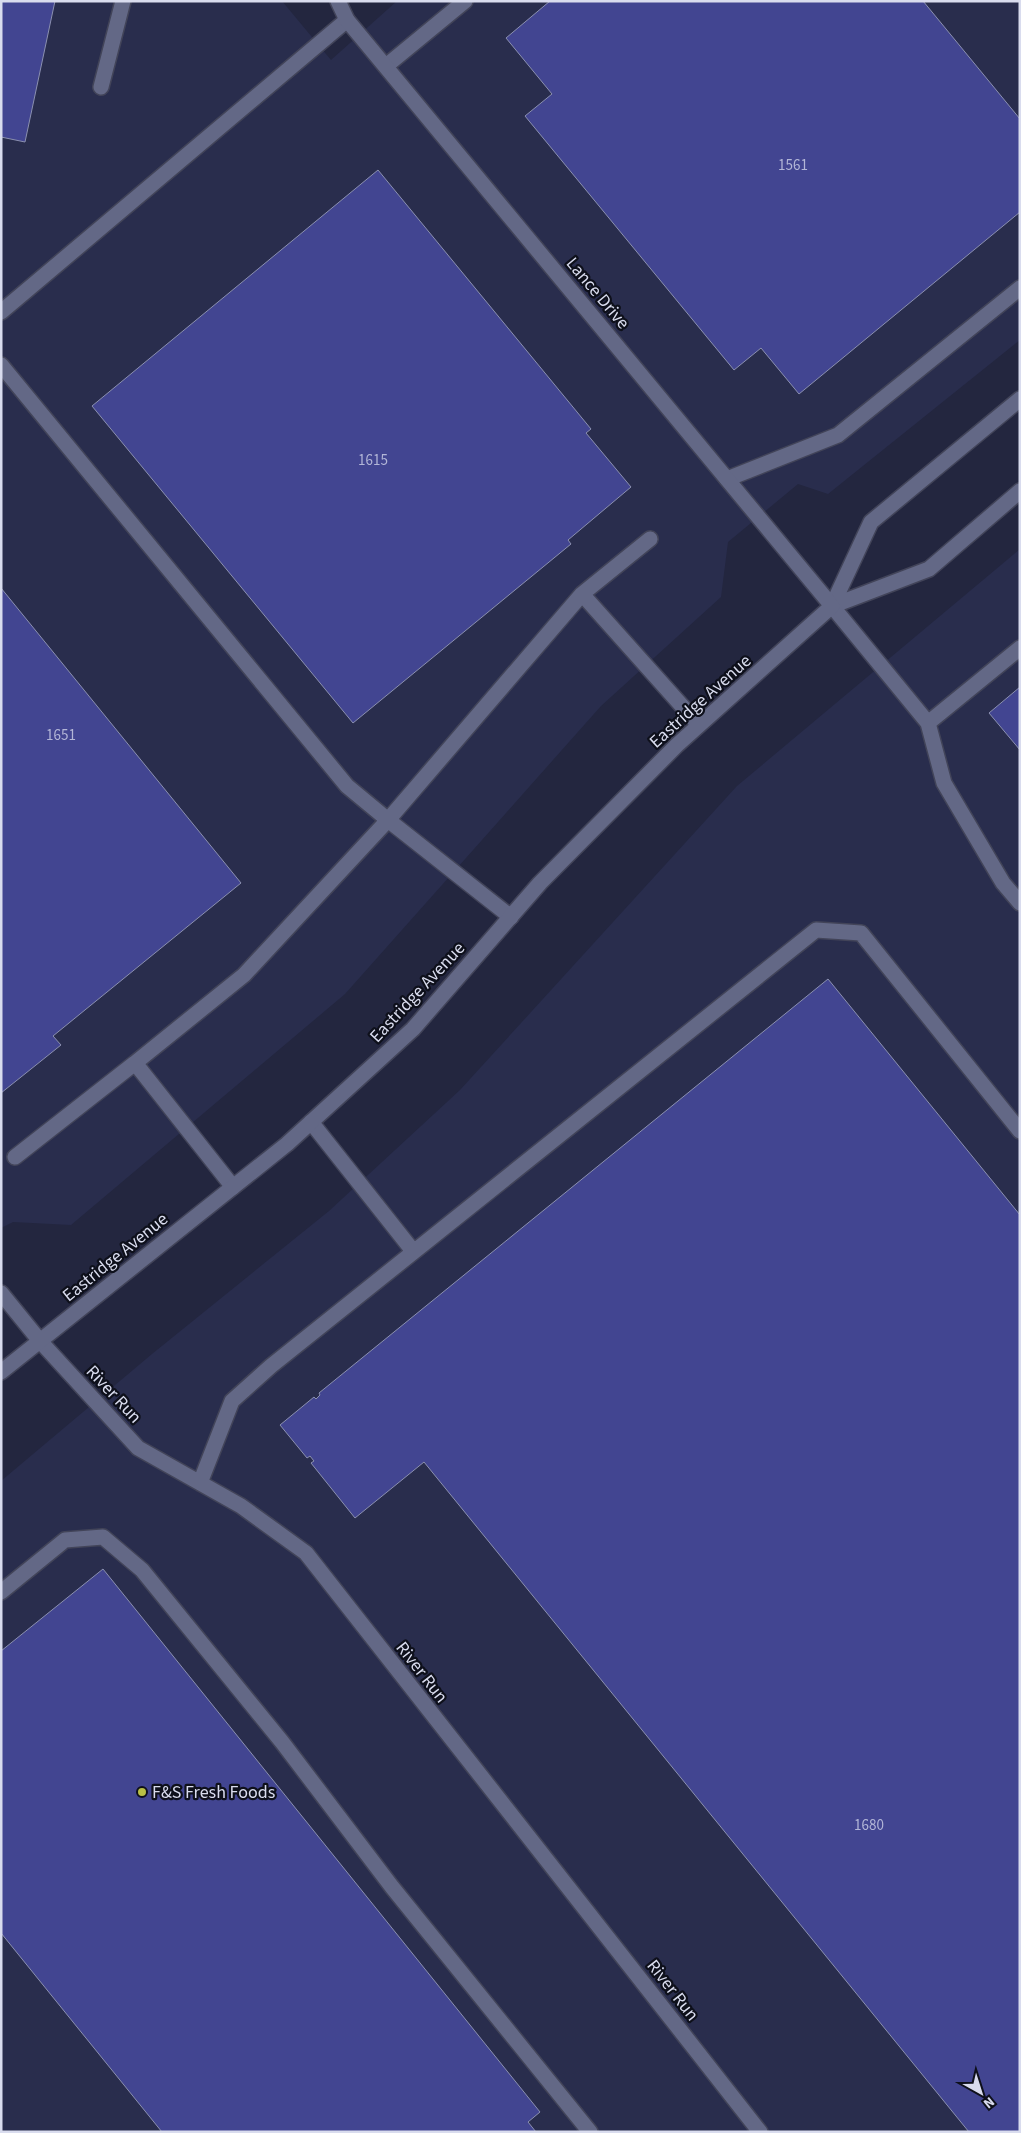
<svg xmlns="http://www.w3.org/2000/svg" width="1021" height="2133" viewBox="0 0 1021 2133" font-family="'Source Sans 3',sans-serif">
  <rect width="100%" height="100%" fill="#23263f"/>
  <path fill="#292d4d" d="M1,1H282L331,60L397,1H1020V340L828,494L798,484L728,542L721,597L601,706L345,994L71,1225L13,1222L1,1228Z
    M1020,549V2132H1V1481L152,1354L329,1211L460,1090L737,786Z"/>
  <path fill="#424591" stroke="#8b90b0" d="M1,1H55L25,142L1,137Z
    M550,1H923L1020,119V212L799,394L761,348L734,370L525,116L552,94L506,38Z
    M378,170L591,429L586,433L631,487L568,540L571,544L353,723L92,406Z
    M1,588L241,883L53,1036L61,1045L1,1093Z
    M1020,687V750L989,713Z
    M828,979L1020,1215V2132H969L424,1462L355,1518L311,1463L314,1461L310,1456L307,1458L280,1425L314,1397L316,1399L320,1395L319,1393Z
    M103,1569L540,2112L528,2122L536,2132H162L1,1933V1651Z"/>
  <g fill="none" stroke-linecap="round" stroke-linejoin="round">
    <g stroke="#424459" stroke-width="18">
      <path id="lane" d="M386,66L465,1
        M101,87L123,1
        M1,312L347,20
        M1,365L347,786L388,820L511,917
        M727,479L838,435L1020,288
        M582,594L650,539
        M832,606L871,522L1020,399
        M832,606L928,723L1020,648
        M832,606L929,569L1020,491
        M928,723L944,783L1003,883L1020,903
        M311,1122L413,1251
        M15,1157L135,1063
        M233,1187L135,1063L244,975L388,820L582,594L699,725
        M40,1341L138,1448L241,1506L306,1553L760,2132
        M200,1483L232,1401L271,1366L816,930L861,933L1020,1131
        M1,1592L65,1540L103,1537L142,1570L282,1742L392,1887L590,2132"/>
    </g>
    <g stroke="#424459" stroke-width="18">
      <path id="street" d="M1,1293L40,1341
        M1,1372L287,1144L413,1029L540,883L677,745L832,606L347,20L338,1"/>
    </g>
    <use href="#lane" stroke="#636886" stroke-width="15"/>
    <use href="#street" stroke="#636886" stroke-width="15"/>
  </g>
  <circle fill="#b9c046" stroke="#0e101b" stroke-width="2" cx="142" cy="1792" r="5"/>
  <g text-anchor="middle" stroke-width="4.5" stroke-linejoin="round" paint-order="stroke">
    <g font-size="15" fill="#b3b6d7">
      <text x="793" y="170">1561</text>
      <text x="373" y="465">1615</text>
      <text x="61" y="740">1651</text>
      <text x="869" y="1830">1680</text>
    </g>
    <g font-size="18" fill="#d9dcee" stroke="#0e101b">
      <text transform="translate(598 293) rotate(50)" y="6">Lance Drive</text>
      <text transform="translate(700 701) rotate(-42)" y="6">Eastridge Avenue</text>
      <text transform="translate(417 992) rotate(-47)" y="6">Eastridge Avenue</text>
      <text transform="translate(115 1257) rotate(-39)" y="6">Eastridge Avenue</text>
      <text transform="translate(114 1394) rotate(47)" y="6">River Run</text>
      <text transform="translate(422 1672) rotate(52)" y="6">River Run</text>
      <text transform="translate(673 1990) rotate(52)" y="6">River Run</text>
    </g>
    <g font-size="18" fill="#d9dcee" stroke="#0e101b" text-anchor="start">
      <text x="152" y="1798">F&amp;S Fresh Foods</text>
    </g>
  </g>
  <rect width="1021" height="2133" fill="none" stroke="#d9dcee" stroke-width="5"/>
  <g transform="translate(981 2093) rotate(141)" stroke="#0e101b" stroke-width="4" paint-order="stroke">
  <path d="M0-4L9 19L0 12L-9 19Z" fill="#d9dcee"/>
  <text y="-8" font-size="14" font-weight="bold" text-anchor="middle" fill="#d9dcee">N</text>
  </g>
</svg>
